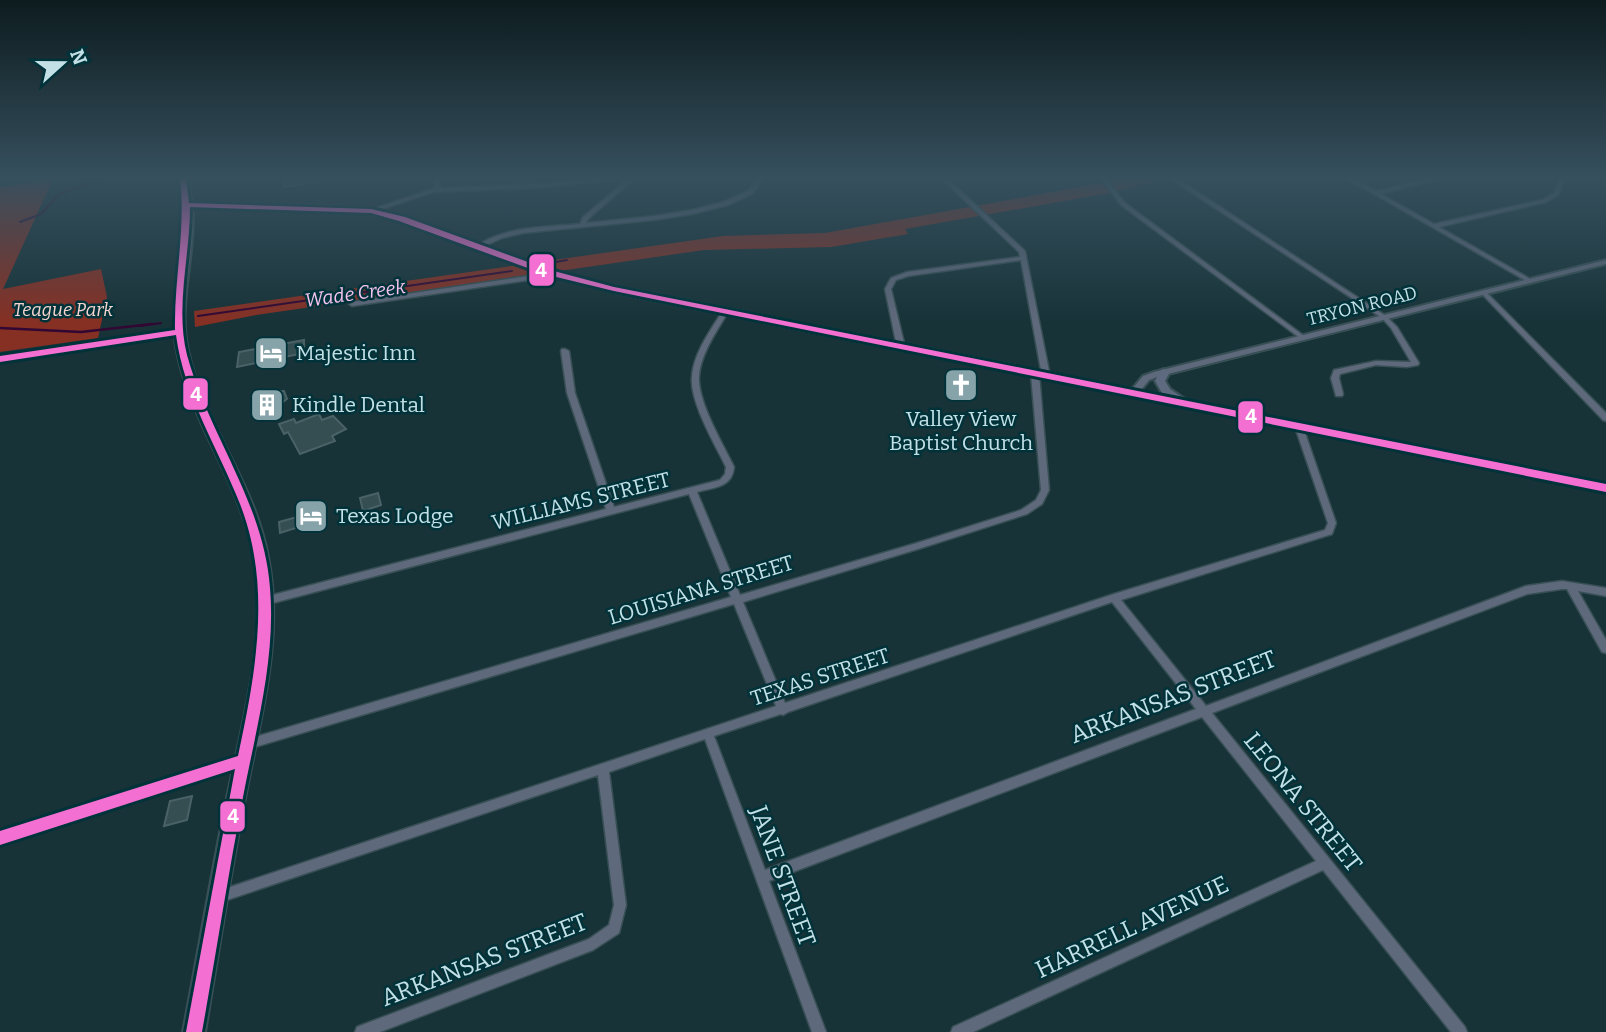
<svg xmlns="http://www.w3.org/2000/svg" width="1606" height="1032" viewBox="0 0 1606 1032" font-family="Bitter,serif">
  <rect width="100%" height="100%" fill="#173338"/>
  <path fill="#863024" d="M1116,178H1168L1109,193L905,229L908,234L831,247L704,250L256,315L195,327L194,311L723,236L825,233L1102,183Z
    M53,179L3,289L101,269L107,297L98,338L0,352V187Z"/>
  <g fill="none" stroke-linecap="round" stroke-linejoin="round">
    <path stroke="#330733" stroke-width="2" d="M20,222L41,214L58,195L101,178
      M545,264L567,260
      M198,316L512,271
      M140,326L161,323"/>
    <path stroke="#330733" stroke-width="2.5" d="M0,328L81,332L152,324"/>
  </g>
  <path fill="#354e52" stroke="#4a6267" stroke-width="2" d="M284,178H317V182L284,187Z
    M304,340V353L237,367L239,352Z
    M284,391L287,399L269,412L257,410L253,401L260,392Z
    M319,414L322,420L333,416L346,429L332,436L335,441L300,454L288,432L284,434L279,424L294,419L296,423Z
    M378,493L381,505L363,511L360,498Z
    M304,515L305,525L280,533L279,522Z
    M192,796L187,820L164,826L170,801Z"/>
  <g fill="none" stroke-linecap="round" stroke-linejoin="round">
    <g stroke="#385055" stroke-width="3">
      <path id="minor" d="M434,178H439L441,188L549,183L601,178H614L611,180L549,187L433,192L373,212L368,211L435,188Z
        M629,178H635L588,219L586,223L654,216L692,210L723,202L748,191L758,178H764L752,194L728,205L692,214L654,220L523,233L502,238L480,248L475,247C504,226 545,227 580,224L583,217Z
        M941,178H947L1025,251L1050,376L1049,378H1043L1042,376L1021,260L908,276L896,280L891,289L905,347L901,349L897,347L885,289L891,278L907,272L1020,257L1019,252Z
        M1101,178H1105L1125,203L1304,336V338H1300L1121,205Z
        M1171,178H1176L1386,316L1397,327L1419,363L1418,365L1407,367L1376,365L1340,374L1339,378L1343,394L1342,396H1336L1331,378L1334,370L1376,361L1411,362L1391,328L1382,318L1171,179Z
        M1346,178H1352L1376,191L1431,178H1438V179L1381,194L1434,224L1542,200L1554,193L1560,178H1565L1558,195L1546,202L1439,227L1532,280L1533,281L1530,283Z
        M547,270L549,271V273L529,280L352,306L349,304L352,302L528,276Z
        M1484,291L1486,292L1606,413V421L1603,420L1482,294V292Z
        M725,310L728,312C717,331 701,353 699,376C697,401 723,444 734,467C732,488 714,487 697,492L740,595L917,543L1021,510L1036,500L1041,490L1031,374L1035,372L1039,374L1049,490L1042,504L1027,514L918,549L743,602L785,703L1114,594L1325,530L1328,523L1295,427L1299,424L1303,427L1336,523L1332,534L1121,600L1206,706L1526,586L1562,581L1606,588V596L1578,591L1606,640V653L1602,652L1567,589H1562L1527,594L1212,713L1465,1027L1467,1032H1451L1323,870L973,1032H951L953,1027L1316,861L1202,717L769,881L826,1032H812L705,739L609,772L626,905L619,933L593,950L380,1032H355L357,1027L362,1025L589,939L609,925L614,905L598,775L218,903L214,901L212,897L214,893L218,891L776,706L734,604L248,749L244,747L243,744L244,741L248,739L731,597L689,494L265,605L262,604L260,601L262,598L265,597L606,509L567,393L561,351L562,349H565L569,351L575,393L614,507L720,480L725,474L726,467C715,444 689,401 692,376C694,353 710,331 722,312ZM1112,602L1196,709L765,870L714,736L781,714L783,715L788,712Z
        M179,330L181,331V333L0,361V357Z
        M243,755L247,756L249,760L247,764L243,765L0,844V832Z"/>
    </g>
    <g stroke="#385055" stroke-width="4">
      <path id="tertiary" d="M1606,260V264L1160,376L1149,380L1136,396H1130L1128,394L1143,376L1154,372Z"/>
    </g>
    <g stroke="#385055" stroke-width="4">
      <path id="secondary" d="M186,203L330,206L371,209L405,217L550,270L614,286L1167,396L1162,393L1155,381L1161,370L1165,369L1170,372L1165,381L1170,389L1186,400L1606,484V492L614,292L544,274L399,221L371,213L330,210L189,207H186Z"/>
    </g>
    <g stroke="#385055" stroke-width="4">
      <path id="primary" d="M179,178H187C190,192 193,205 193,220C193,264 178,307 188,351C204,424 255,484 268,557C284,638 260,719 245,798C230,876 218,954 205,1032H183C198,954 211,876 227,798C243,720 267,639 254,558C242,485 191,424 177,351C168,307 183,264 184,220C184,205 181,192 179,178Z"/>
    </g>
    <use href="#minor" fill="#5f697c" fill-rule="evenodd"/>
    <use href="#tertiary" fill="#5f697c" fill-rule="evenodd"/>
    <use href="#secondary" fill="#5d6a7f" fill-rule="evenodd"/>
    <use href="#primary" fill="#586779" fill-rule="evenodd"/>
    <g stroke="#00323a" stroke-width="6">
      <path id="bus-1" d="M180,178H186L189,203L371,209L405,217L550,270L614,287L1606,484V492L614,291L544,274L399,221L371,213L190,207C190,256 175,307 187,355C209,435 264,503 270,588C276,658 256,729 243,797C228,875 216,954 202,1032H186L235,769L0,845V831L238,756C256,672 272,586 240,504C218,448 184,396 176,335L0,362V356L175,330C174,279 186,229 180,178Z"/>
    </g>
    <use href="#bus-1" fill="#f370d2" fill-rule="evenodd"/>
  </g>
  <linearGradient id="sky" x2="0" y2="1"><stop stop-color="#0d1c1f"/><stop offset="0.55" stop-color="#36505e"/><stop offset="1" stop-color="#36505e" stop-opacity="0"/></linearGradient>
  <rect width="1606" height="322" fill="url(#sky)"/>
  <defs>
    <g id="hotel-square" transform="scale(1.75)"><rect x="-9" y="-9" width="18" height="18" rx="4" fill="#86a3a9" stroke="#00323a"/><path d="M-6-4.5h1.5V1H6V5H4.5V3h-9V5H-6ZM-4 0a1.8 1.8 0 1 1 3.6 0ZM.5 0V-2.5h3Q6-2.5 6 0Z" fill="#fff"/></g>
    <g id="church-square" transform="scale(1.75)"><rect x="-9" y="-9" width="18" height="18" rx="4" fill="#86a3a9" stroke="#00323a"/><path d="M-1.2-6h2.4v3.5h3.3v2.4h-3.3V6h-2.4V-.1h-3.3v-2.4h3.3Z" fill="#fff"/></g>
    <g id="building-square" transform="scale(1.75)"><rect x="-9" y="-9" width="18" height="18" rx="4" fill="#86a3a9" stroke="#00323a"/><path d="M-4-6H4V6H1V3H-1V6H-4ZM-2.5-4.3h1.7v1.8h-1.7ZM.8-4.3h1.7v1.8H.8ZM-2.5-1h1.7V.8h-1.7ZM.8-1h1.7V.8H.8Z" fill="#fff"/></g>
  </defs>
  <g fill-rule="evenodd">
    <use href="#hotel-square" x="271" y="353"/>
    <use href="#church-square" x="961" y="385"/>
    <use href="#building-square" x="267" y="405"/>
    <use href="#hotel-square" x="311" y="516"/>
  </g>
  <g text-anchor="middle" stroke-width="5" stroke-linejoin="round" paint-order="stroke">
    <g font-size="18" fill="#c2e0e6" stroke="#00323a">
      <text transform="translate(1362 306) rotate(-14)" y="6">TRYON ROAD</text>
    </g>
    <g font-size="18" font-style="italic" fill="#f8d6cf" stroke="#00323a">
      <text x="63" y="316">Teague Park</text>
    </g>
    <g font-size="19" font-style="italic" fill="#f6c4ee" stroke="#00323a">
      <text transform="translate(355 293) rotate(-8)" y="7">Wade Creek</text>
    </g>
    <g font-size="21" fill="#c2e0e6" stroke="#00323a" text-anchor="start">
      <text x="296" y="360">Majestic Inn</text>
      <text x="292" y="412">Kindle Dental</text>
      <text x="961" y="426" text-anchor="middle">Valley View<tspan x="961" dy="24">Baptist Church</tspan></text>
      <text x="336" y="523">Texas Lodge</text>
    </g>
    <g font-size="21" fill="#c2e0e6" stroke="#00323a">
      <text transform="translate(581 501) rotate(-14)" y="7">WILLIAMS STREET</text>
      <text transform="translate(701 590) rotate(-17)" y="7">LOUISIANA STREET</text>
      <text transform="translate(820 677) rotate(-18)" y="7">TEXAS STREET</text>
    </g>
    <g font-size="24" fill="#c2e0e6" stroke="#00323a">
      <text transform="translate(1173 697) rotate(-21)" y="8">ARKANSAS STREET</text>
      <text transform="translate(1303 802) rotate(51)" y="8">LEONA STREET</text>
      <text transform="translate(783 876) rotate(70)" y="8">JANE STREET</text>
      <text transform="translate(1132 927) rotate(-25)" y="8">HARRELL AVENUE</text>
      <text transform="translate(484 960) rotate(-21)" y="8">ARKANSAS STREET</text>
    </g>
  </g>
  <g stroke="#00323a" stroke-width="2.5">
    <rect x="528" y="253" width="27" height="34" rx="7" fill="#f370d2"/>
    <rect x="182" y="377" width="27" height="34" rx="7" fill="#f370d2"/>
    <rect x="1237" y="400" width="27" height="34" rx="7" fill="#f370d2"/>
    <rect x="219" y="800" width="27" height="33" rx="7" fill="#f370d2"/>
  </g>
  <g font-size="19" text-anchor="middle" font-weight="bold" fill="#fff">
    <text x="541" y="277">4</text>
    <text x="196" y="401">4</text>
    <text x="1251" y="423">4</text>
    <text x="233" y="823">4</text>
  </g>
  <g transform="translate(63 63) rotate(69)" stroke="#00323a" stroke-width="5" paint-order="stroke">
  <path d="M0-5L12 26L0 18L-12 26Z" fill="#c2e0e6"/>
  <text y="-10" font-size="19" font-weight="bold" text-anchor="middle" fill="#c2e0e6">N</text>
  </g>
</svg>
